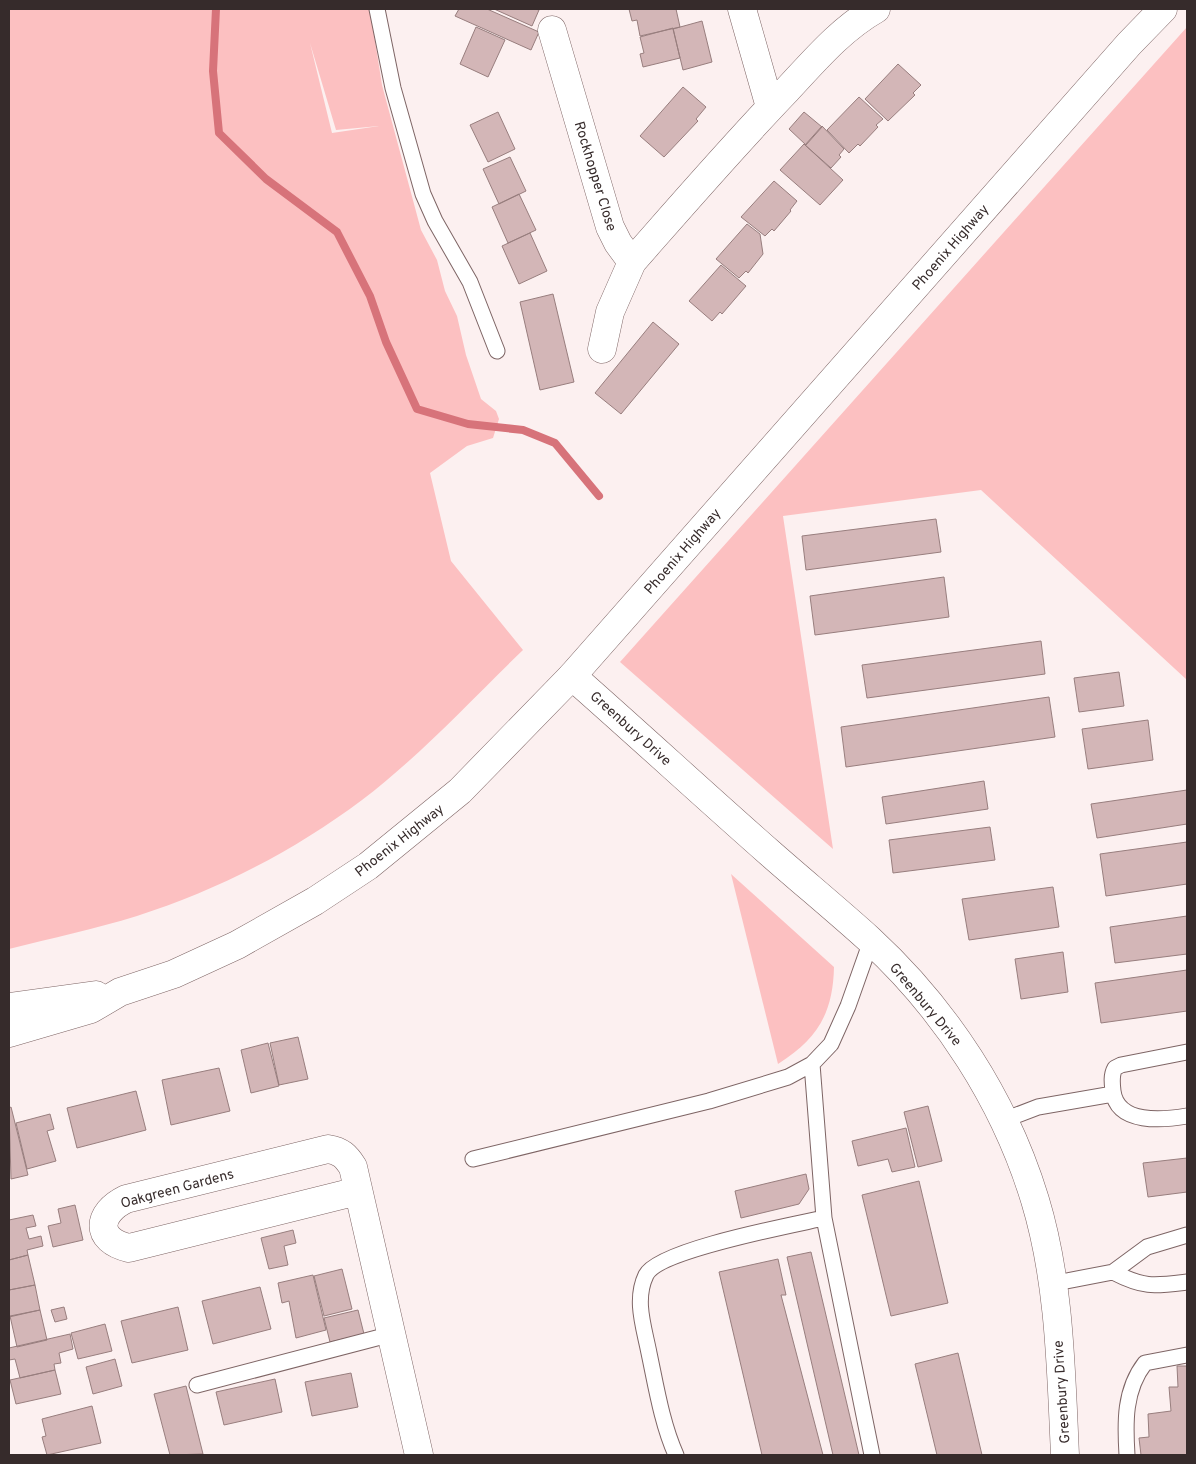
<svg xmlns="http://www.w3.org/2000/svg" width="1196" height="1464" viewBox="0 0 1196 1464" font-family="Overpass,sans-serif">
  <rect width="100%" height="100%" fill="#fcf0f0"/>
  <path fill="#fcc0c1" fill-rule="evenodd" d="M9,9H370L382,85L421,230L437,260L445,291L457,316L466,355L481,399L496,411L499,419L493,438L467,446L430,473L451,561L523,650C470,701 420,756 362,800C294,851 218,890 137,916C95,929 52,938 9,949ZM310,43L336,130L379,126L332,133Z
    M1187,27V680L981,490L783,516L833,849L620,662Z
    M731,874L834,967C833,1014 817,1039 778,1064Z"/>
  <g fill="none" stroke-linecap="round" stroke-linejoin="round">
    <path stroke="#d7737a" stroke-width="8" d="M216,9L213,71L219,133L266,179L337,232L370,296L386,342L417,409L468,424L523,430L555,443L599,496"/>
  </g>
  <path fill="#d3b6b7" stroke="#987e7e" d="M459,9H487L539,32L531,50L455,16Z
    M494,9H535L539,10L532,26Z
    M629,9H676L680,27L640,36L637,20L632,21Z
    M702,21L712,62L683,70L673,29Z
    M476,27L505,40L488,77L460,64Z
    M673,28L680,58L643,67L640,54L644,53L640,37Z
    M898,64L921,85L913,93L915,95L888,121L865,99Z
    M683,87L706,107L696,119L698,121L664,157L640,136Z
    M859,97L883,119L876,125L878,127L860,146L858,144L849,153L827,130Z
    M498,112L515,149L488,162L470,125Z
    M804,112L822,127L806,145L789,129Z
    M822,126L844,149L839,155L841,157L831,168L805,145Z
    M804,144L843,180L820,205L780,170Z
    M510,157L526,191L499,204L483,169Z
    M774,181L797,201L790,210L791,211L774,231L772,229L765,236L741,217Z
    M519,194L536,230L508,243L492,207Z
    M747,224L760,234L763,254L748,273L746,271L739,278L716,259Z
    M530,233L547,271L519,284L502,246Z
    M721,265L746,286L722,314L720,312L712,321L689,301Z
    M553,294L574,382L540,390L520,302Z
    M653,322L679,344L621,414L595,393Z
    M936,519L941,552L806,570L802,536Z
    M944,577L949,617L815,635L810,596Z
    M1041,641L1045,674L867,698L862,665Z
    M1119,672L1124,706L1079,712L1074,678Z
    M1049,697L1055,737L846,767L841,727Z
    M1148,720L1153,760L1088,769L1082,729Z
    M984,781L988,809L886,824L882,797Z
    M1187,790V824L1097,838L1091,804Z
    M990,827L995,860L893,873L889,840Z
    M1187,842V884L1106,896L1100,854Z
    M1053,887L1059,927L969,940L962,899Z
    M1187,916V954L1115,963L1110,927Z
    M1063,952L1068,992L1021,999L1015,959Z
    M1187,970V1011L1101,1023L1095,983Z
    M298,1037L308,1079L279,1085L270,1043Z
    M268,1043L279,1086L251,1093L241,1050Z
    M219,1068L230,1111L171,1125L162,1080Z
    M136,1091L146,1130L77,1148L67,1108Z
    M928,1106L942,1161L918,1167L904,1112Z
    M11,1107L28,1175L11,1179L9,1108Z
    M50,1114L54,1129L47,1131L56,1161L27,1169L16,1123Z
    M906,1128L915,1167L892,1172L888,1159L858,1166L852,1141Z
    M1187,1158V1192L1148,1197L1143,1163Z
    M806,1174L809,1189L799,1204L741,1218L735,1191Z
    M919,1181L948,1303L891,1316L862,1195Z
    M75,1205L83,1240L53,1247L48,1226L61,1223L58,1209Z
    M33,1215L36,1226L26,1228L29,1239L41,1236L43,1246L27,1250L28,1255L9,1260V1220Z
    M293,1230L296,1243L284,1246L288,1265L269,1269L261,1238Z
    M811,1252L859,1455H833L787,1257Z
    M28,1255L35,1285L9,1290V1260Z
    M778,1259L786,1295H781L823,1455H762L719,1272Z
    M342,1269L352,1309L324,1316L314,1276Z
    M313,1275L326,1330L296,1338L289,1301L282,1303L278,1283Z
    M35,1285L40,1310L9,1317V1290Z
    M260,1287L271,1329L213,1344L202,1301Z
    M64,1307L67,1319L55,1322L51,1310Z
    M178,1307L188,1350L132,1363L121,1321Z
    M40,1310L47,1340L17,1347L10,1316Z
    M358,1310L364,1334L330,1342L324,1318Z
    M105,1324L112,1351L78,1359L71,1333Z
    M70,1334L73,1349L59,1353L61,1363L54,1364L55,1370L20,1378L15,1359L9,1360V1348Z
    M958,1353L982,1455H937L915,1364Z
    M115,1359L122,1386L93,1394L86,1367Z
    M1177,1366H1187V1455H1141L1139,1438L1149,1437L1148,1414L1171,1411L1169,1387H1178Z
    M55,1370L61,1394L16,1404L10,1380Z
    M351,1373L358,1407L312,1416L305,1382Z
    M275,1379L282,1412L224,1425L216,1392Z
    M186,1386L203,1454L170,1455L154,1394Z
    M92,1406L101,1443L47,1455L42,1437L46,1436L42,1419Z"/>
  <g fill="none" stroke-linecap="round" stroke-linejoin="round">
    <g stroke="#7e6565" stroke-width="17">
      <path id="service" d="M377,9L393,88L423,194L435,221L470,282L497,351
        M1187,1052L1121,1065L1115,1068C1111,1075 1112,1083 1113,1091C1117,1125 1164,1120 1187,1116
        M812,1064L824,1218L872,1455
        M1004,1120L1038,1107L1113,1094
        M473,1159L709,1101L788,1077L812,1064L831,1044L848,1006L871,941
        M1113,1272C1144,1288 1154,1286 1187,1282
        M1051,1284L1113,1272L1147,1247L1187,1235
        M197,1385L392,1334
        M676,1455C662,1424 656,1386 649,1353C644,1327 634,1300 646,1275C658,1250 793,1225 824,1218
        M1127,1455C1125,1423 1124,1390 1145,1363L1187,1355"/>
    </g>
    <g stroke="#7e6565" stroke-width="29">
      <path id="minor" d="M742,9L770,107
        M552,30L610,227L618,243L632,262C683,204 734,145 787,90C815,60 841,29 876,9
        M602,349L610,312L632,262
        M572,676C639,735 704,795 771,854C804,883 838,911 870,940C946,1010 1005,1101 1035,1200C1060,1282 1061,1371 1065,1455
        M358,1191L129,1248C94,1240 97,1213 126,1199L328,1149C341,1151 346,1156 353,1167L419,1455"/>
    </g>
    <g stroke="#7e6565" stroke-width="29">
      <path id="secondary" d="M9,1007L96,995
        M9,1033L91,1009L120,992L174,974L237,945L315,901L368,866L460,791L572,676L1129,44L1163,9"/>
    </g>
    <use href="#service" stroke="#fff" stroke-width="15"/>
    <use href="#minor" stroke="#fff" stroke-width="28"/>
    <use href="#secondary" stroke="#fff" stroke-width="28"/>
  </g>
  <g text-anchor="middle" stroke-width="4.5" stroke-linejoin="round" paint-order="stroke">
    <g font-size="14" fill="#362b2b" stroke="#fff">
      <text transform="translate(596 176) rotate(73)" y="5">Rockhopper Close</text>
      <text transform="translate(950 247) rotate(-49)" y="5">Phoenix Highway</text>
      <text transform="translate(682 551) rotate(-49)" y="5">Phoenix Highway</text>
      <text transform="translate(631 728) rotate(42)" y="5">Greenbury Drive</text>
      <text transform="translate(399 840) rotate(-38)" y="5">Phoenix Highway</text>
      <text transform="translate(926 1004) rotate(50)" y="5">Greenbury Drive</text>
      <text transform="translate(177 1188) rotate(-15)" y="5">Oakgreen Gardens</text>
      <text transform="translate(1061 1392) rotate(-94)" y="5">Greenbury Drive</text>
    </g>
  </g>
  <rect width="1196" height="1464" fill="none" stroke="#362b2b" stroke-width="20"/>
</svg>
